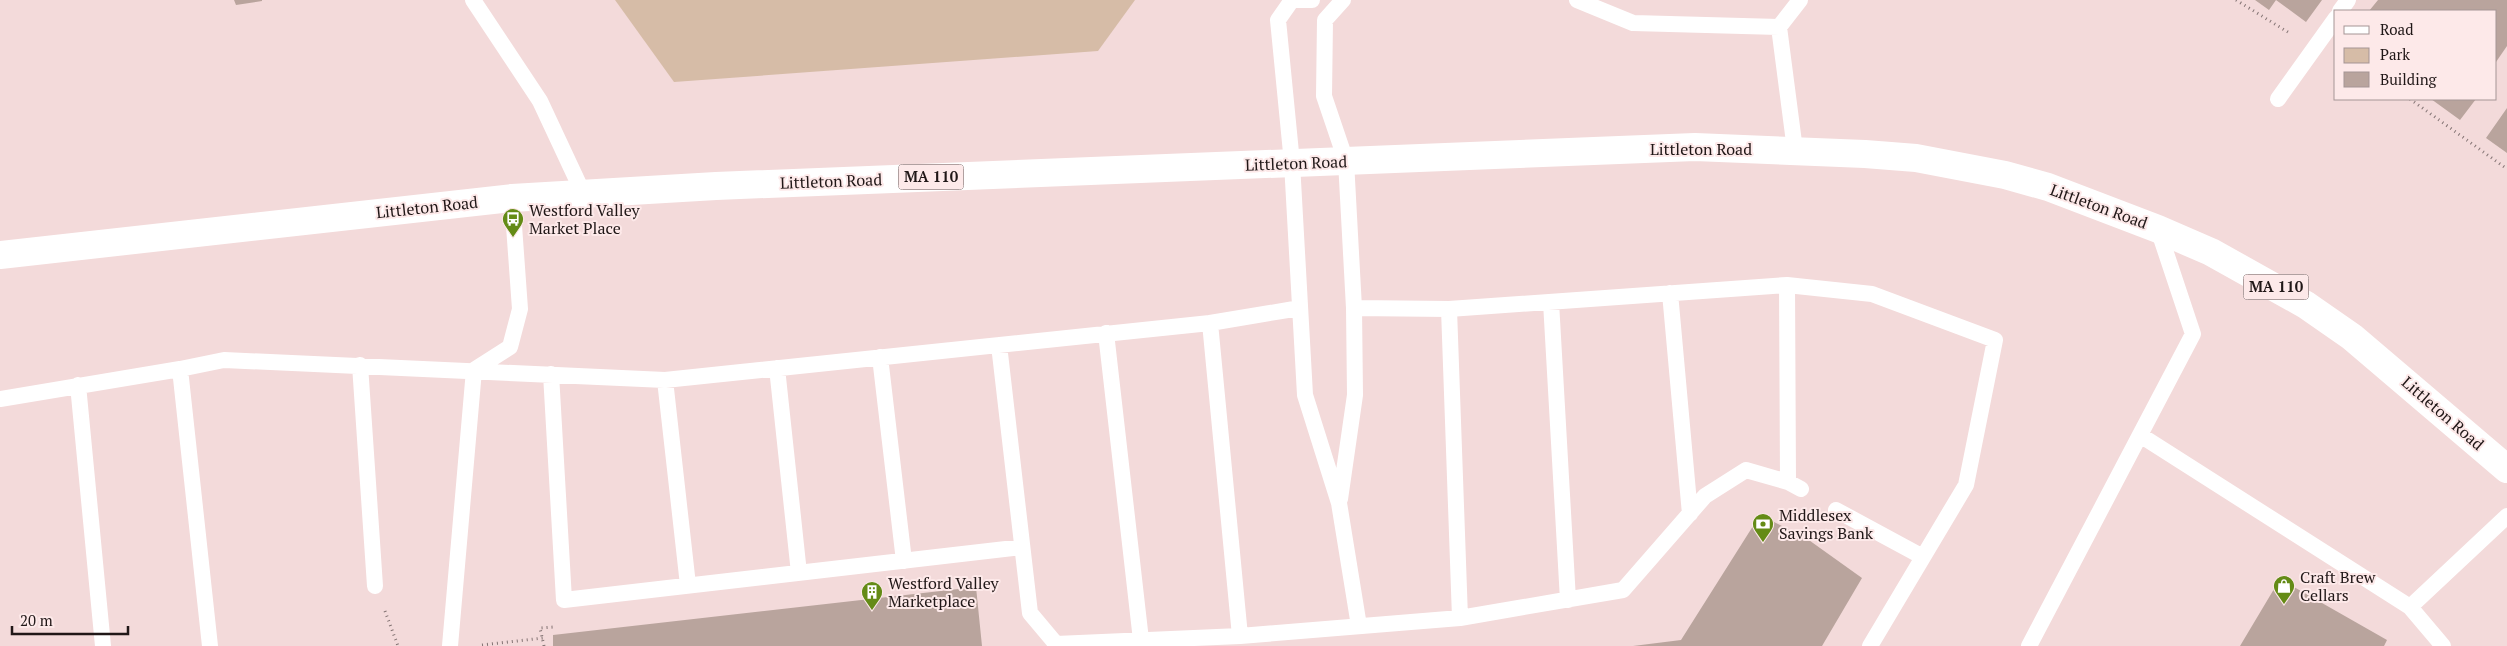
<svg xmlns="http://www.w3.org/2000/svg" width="2507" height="646" viewBox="0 0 2507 646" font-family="'PT Serif',serif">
  <rect width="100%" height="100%" fill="#f3dada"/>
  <path fill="#d6bca7" d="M615,0H1135L1098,51L674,82Z"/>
  <path fill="#b9a49d" d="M234,0H262V1L236,5Z
    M2255,0H2276L2269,10Z
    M2276,0H2322L2306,22Z
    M2378,0H2507V46L2496,62V11H2369Z
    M2431,99H2476L2460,120Z
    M2507,108V153L2486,138Z
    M1760,515L1806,538L1862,578L1822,646H1633L1681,640Z
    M2280,579L2387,640L2384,646H2240Z
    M976,587L982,646H553V635Z"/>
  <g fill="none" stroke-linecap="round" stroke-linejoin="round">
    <path stroke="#837373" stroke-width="3" stroke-dasharray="1 4" stroke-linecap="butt" d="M2236,0L2291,34
      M2410,99L2507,169
      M385,611L398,646
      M482,645L543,638
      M544,646L540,628L554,627"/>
    <path stroke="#fff" stroke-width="16" d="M473,0L540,101L583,193
      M1292,0L1278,20L1292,163L1305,395L1339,503L1359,626
      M1292,0H1312
      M1577,0L1633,23L1779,27
      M2340,11L2348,0
      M2278,99L2336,18
      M1795,150L1779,27L1800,0
      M1787,285L1788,482
      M1670,293L1690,514
      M1551,302L1568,600
      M1354,308L1449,309
      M1210,323L1300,308
      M1106,333L1141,640
      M999,345L1030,613L1056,644L1240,636
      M880,357L904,561
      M360,365L375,586
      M777,368L799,573
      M180,369L224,360L665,380L1210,323L1240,636L1460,618L1449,309L1787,285L1872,294L1995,340L1966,485L1870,646
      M551,374L564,600L1022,547
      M665,380L688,585
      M78,385L103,646
      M0,399L180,369L210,646
      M2140,435L2410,607L2507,516
      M1340,499L1355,395L1354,308L1346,161L1324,96L1325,20L1343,0
      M1836,510L1923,557
      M2410,607L2443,646
      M1460,618L1623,590L1705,496L1746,470L1788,482L1801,489
      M450,646L474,370L510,347L520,309L512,198
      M2029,646L2193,334L2158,229"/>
    <path stroke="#fff" stroke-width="28" d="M0,255L512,198L716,186L1695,147L1865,154L1916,158L2005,175L2048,187L2158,229L2211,252L2306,305L2352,337L2507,469"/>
  </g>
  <defs>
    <g id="bus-pin" transform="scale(1.125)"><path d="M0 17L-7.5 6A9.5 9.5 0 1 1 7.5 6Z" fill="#648b16" stroke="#fde9e9"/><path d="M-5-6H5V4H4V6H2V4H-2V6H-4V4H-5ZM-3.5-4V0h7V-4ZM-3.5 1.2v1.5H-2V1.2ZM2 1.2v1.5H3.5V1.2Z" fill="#fff"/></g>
    <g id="bank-pin" transform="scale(1.125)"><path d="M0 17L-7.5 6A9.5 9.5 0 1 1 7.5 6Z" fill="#648b16" stroke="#fde9e9"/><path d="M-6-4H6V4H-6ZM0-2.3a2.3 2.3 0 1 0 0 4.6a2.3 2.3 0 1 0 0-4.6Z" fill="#fff"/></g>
    <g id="shop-pin" transform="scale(1.125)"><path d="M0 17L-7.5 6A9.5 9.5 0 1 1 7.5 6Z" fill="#648b16" stroke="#fde9e9"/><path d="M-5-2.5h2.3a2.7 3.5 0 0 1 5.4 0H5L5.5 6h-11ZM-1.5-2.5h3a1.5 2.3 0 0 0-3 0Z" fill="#fff"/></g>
    <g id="building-pin" transform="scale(1.125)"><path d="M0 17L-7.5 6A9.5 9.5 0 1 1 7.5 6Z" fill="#648b16" stroke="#fde9e9"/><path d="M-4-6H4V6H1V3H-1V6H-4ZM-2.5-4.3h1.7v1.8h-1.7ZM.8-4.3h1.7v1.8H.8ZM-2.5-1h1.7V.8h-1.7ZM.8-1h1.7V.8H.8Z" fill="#fff"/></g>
  </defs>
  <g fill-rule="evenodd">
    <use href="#bus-pin" x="513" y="219"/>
    <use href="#bank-pin" x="1763" y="524"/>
    <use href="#shop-pin" x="2284" y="586"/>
    <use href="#building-pin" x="872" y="592"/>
  </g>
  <g text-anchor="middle" stroke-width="4" stroke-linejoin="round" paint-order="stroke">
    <g fill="#fde9e9" stroke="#625656" stroke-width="1">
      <rect x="898.5" y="164.5" width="65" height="25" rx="4"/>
      <rect x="2243.5" y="274.5" width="65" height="25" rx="4"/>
    </g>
    <g font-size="15" font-weight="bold" fill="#201717">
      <text x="931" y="182">MA 110</text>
      <text x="2276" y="292">MA 110</text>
    </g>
    <g font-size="16" fill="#201717" stroke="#fde9e9">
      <text x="1701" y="155">Littleton Road</text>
      <text transform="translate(1296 163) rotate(-2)" y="6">Littleton Road</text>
      <text transform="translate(831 181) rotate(-2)" y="6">Littleton Road</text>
      <text transform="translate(2099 206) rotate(20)" y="6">Littleton Road</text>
      <text transform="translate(427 207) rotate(-6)" y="6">Littleton Road</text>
      <text transform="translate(2443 413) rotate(41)" y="6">Littleton Road</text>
    </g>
    <g font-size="16" fill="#201717" stroke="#fde9e9" text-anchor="start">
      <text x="529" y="216">Westford Valley<tspan x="529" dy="18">Market Place</tspan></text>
      <text x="1779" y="521">Middlesex<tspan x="1779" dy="18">Savings Bank</tspan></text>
      <text x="2300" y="583">Craft Brew<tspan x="2300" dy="18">Cellars</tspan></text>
      <text x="888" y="589">Westford Valley<tspan x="888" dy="18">Marketplace</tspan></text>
    </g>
  </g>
  <rect x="2334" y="10" width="162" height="90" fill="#fde9e9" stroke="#a59595"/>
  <rect x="2344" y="26" width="25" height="8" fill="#ffffff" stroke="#a59595"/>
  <text x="2380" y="35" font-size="15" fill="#201717">Road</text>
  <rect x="2344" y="48" width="25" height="15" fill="#d6bca7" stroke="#a59595"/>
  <text x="2380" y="60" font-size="15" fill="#201717">Park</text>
  <rect x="2344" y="72" width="25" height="15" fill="#b9a49d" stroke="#a59595"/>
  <text x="2380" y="85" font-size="15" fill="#201717">Building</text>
  <path d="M12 626v8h116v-8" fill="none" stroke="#201717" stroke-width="2.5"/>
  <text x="20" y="626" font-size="15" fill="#201717" stroke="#fde9e9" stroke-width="4" paint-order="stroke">20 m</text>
</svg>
